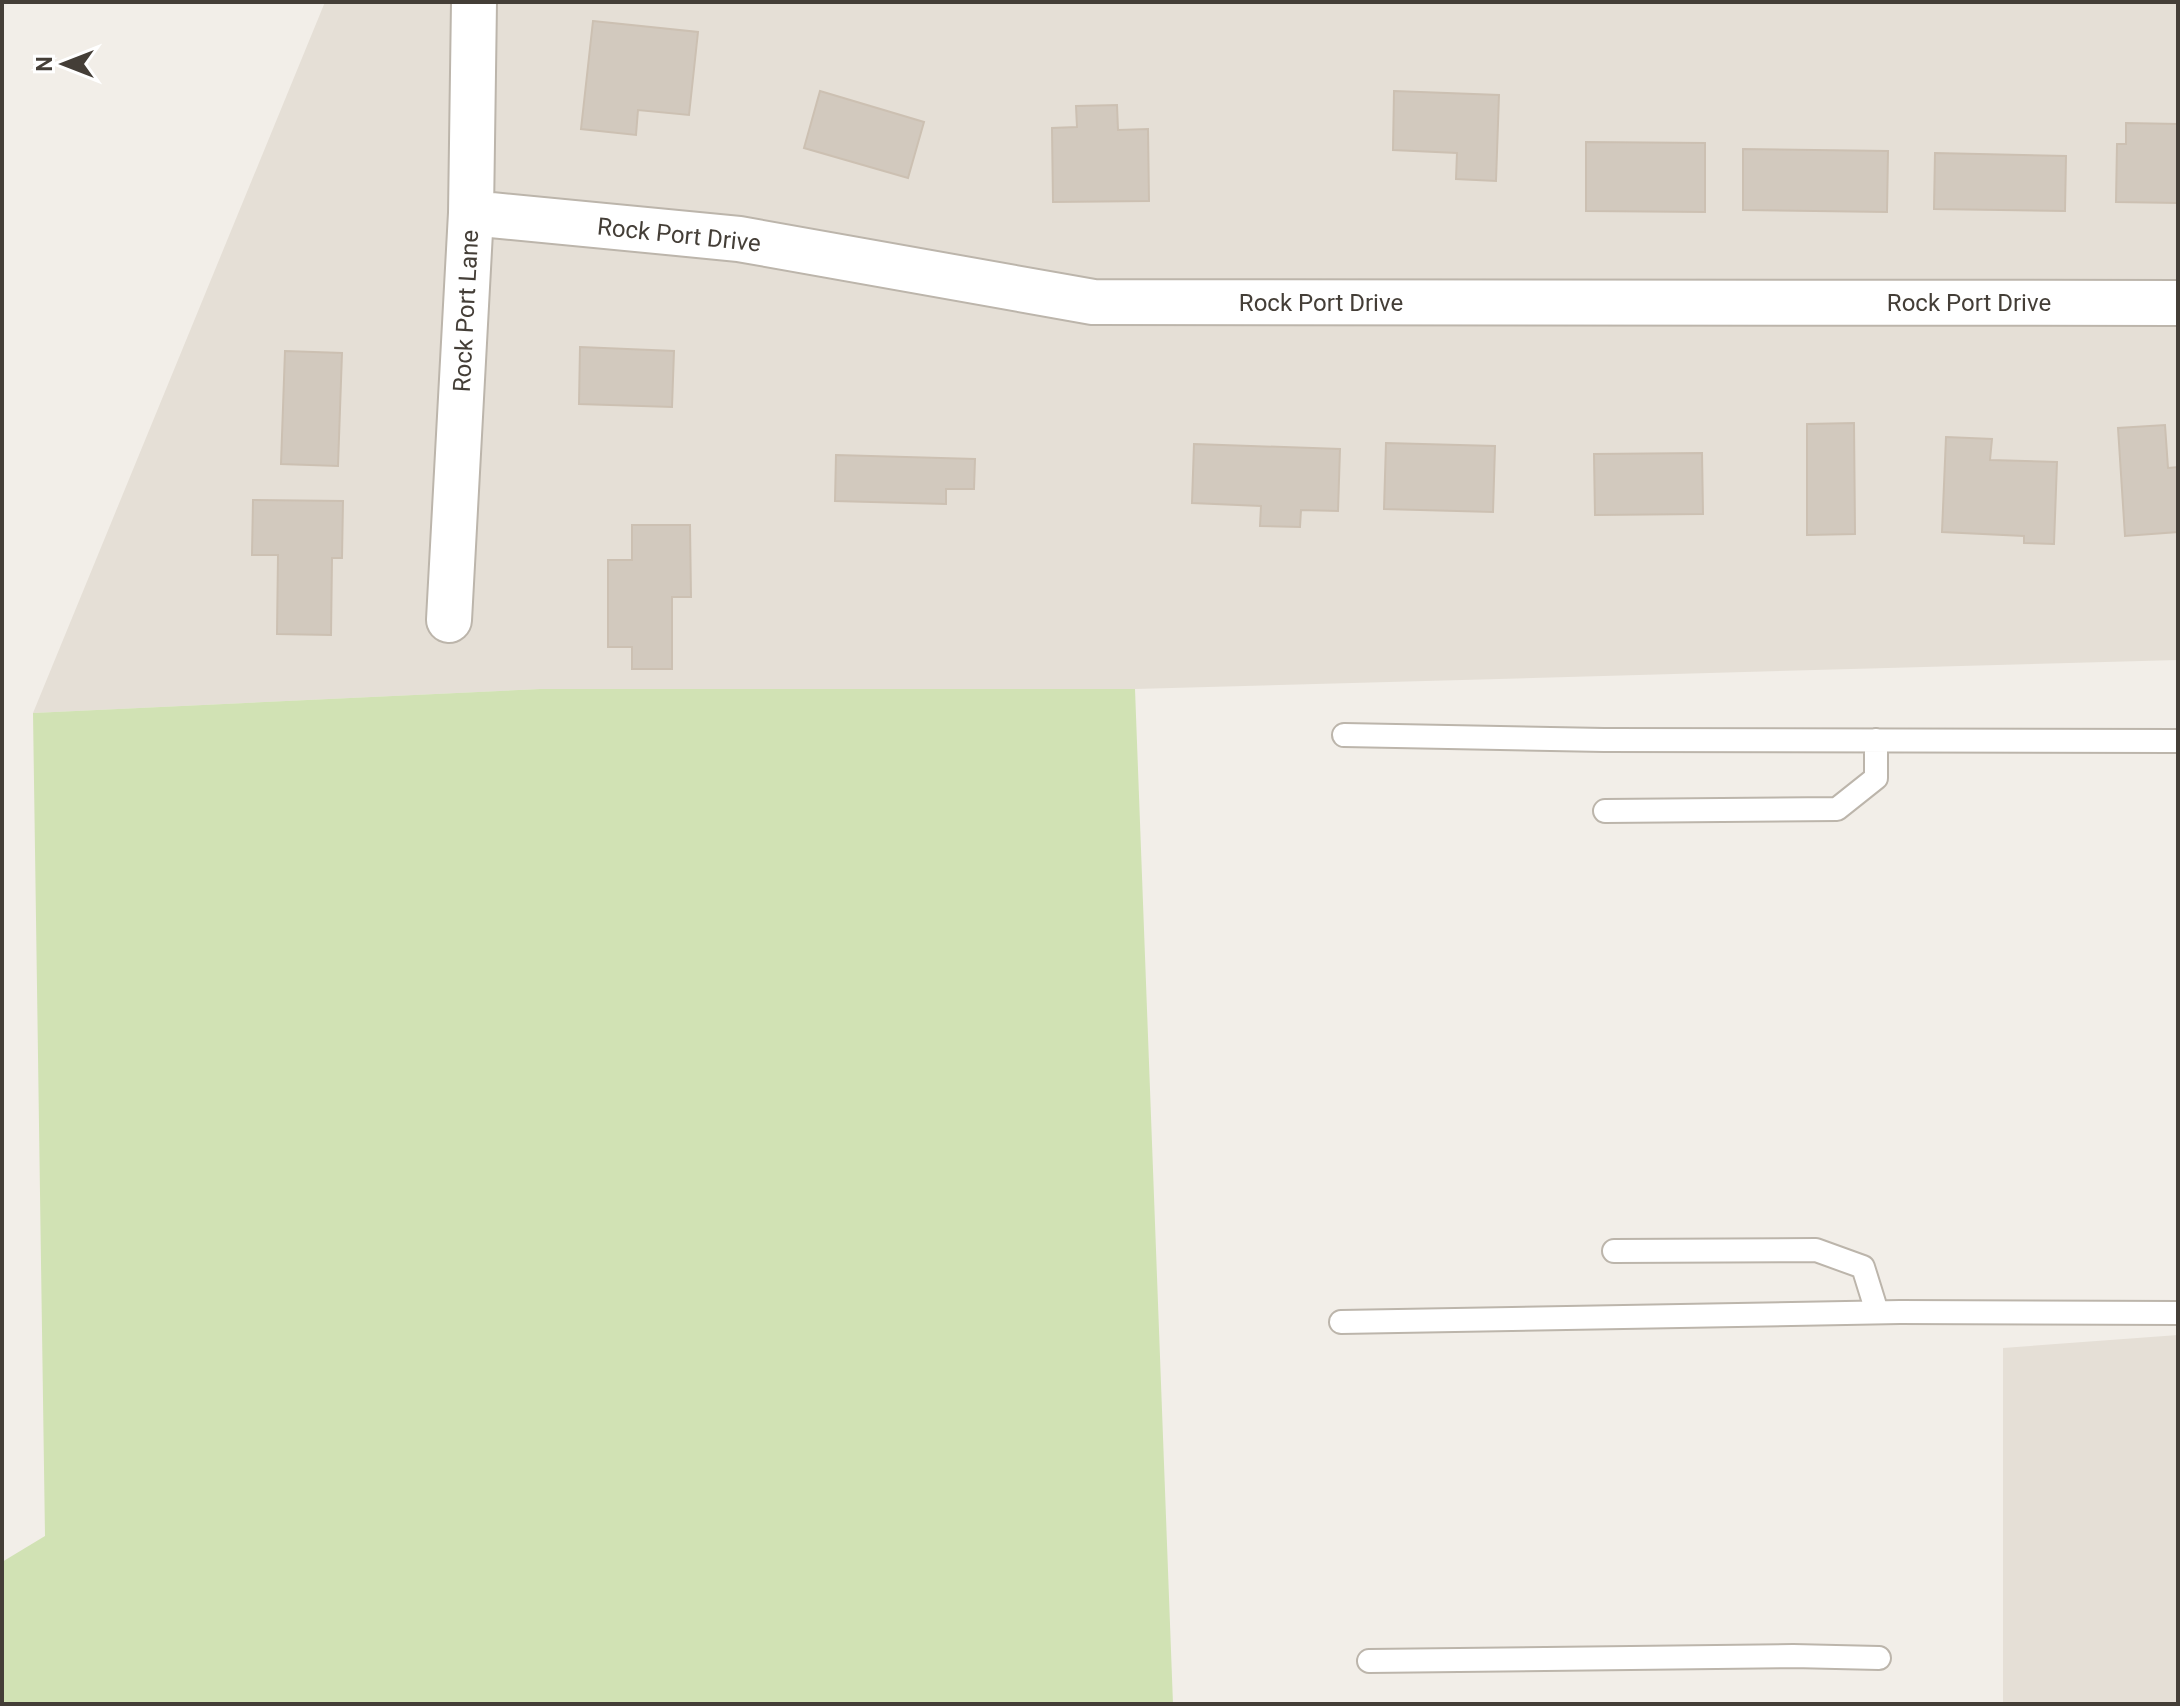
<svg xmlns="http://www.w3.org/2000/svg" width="2180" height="1706" viewBox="0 0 2180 1706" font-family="Roboto,sans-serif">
  <rect width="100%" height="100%" fill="#f2eee8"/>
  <path fill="#e5dfd6" d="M325,2H2178V660L1135,689H540L33,713Z
    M2178,1335V1704H2003V1348Z"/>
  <path fill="#d1e2b4" d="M540,689H1135L1173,1704H2V1562L45,1536L33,713Z"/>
  <path fill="#d2c9be" stroke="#ccc0b2" stroke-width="2" d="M593,21L698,32L689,115L638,110L636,135L581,129Z
    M820,91L924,122L908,178L804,148Z
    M1394,91L1499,95L1496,181L1456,179L1457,153L1393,150Z
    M1117,105L1118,130L1148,129L1149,201L1053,202L1052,128L1077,127L1076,106Z
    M2126,123L2178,124V203L2116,202L2117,144H2126Z
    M1586,142L1705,143V212L1586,211Z
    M1743,149L1888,151L1887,212L1743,210Z
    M1935,153L2066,156L2065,211L1934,209Z
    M580,347L674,351L672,407L579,404Z
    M285,351L342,353L338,466L281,464Z
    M1854,423L1855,534L1807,535V424Z
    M2165,425L2168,468L2178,467V532L2125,536L2118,428Z
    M1946,437L1992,439L1990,460L2057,462L2054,544L2024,543V536L1942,532Z
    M1386,443L1495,446L1493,512L1384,509Z
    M1194,444L1340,449L1338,511L1301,510L1300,527L1260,526L1261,506L1192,503Z
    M1702,453L1703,514L1595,515L1594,454Z
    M836,455L975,459L974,489H946V504L835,501Z
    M253,500L343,501L342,558H332L331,635L277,634L278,555H252Z
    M632,525H690L691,597H672V669H632V647H608V560H632Z"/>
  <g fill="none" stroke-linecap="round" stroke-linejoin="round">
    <g stroke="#bcb5ab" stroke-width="26">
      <path id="lane" d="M1344,735L1604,740L2178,741
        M1605,811L1837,809L1876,778V740
        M1614,1251L1816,1250L1863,1267L1877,1312
        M1341,1322L1900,1312L2178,1313
        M1369,1661L1793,1656L1879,1658"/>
    </g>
    <g stroke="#bcb5ab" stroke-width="48">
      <path id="street" d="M471,213L739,239L1093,302L2178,303
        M449,620L471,213L474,2"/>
    </g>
    <use href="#lane" stroke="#fff" stroke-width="22"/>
    <use href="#street" stroke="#fff" stroke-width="44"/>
  </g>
  <g text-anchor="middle" stroke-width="7" stroke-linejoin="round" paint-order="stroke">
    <g font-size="24" fill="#443e37" stroke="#fff">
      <text transform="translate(679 235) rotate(6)" y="8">Rock Port Drive</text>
      <text x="1321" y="311">Rock Port Drive</text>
      <text x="1969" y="311">Rock Port Drive</text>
      <text transform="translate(466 311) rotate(-87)" y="8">Rock Port Lane</text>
    </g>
  </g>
  <rect width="2180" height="1706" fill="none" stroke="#443e37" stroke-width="8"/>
  <g transform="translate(64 64) rotate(270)" stroke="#ffffff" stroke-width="6" paint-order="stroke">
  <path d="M0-6L14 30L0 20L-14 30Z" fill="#443e37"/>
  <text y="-12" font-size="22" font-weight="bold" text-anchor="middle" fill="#443e37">N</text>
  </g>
</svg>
